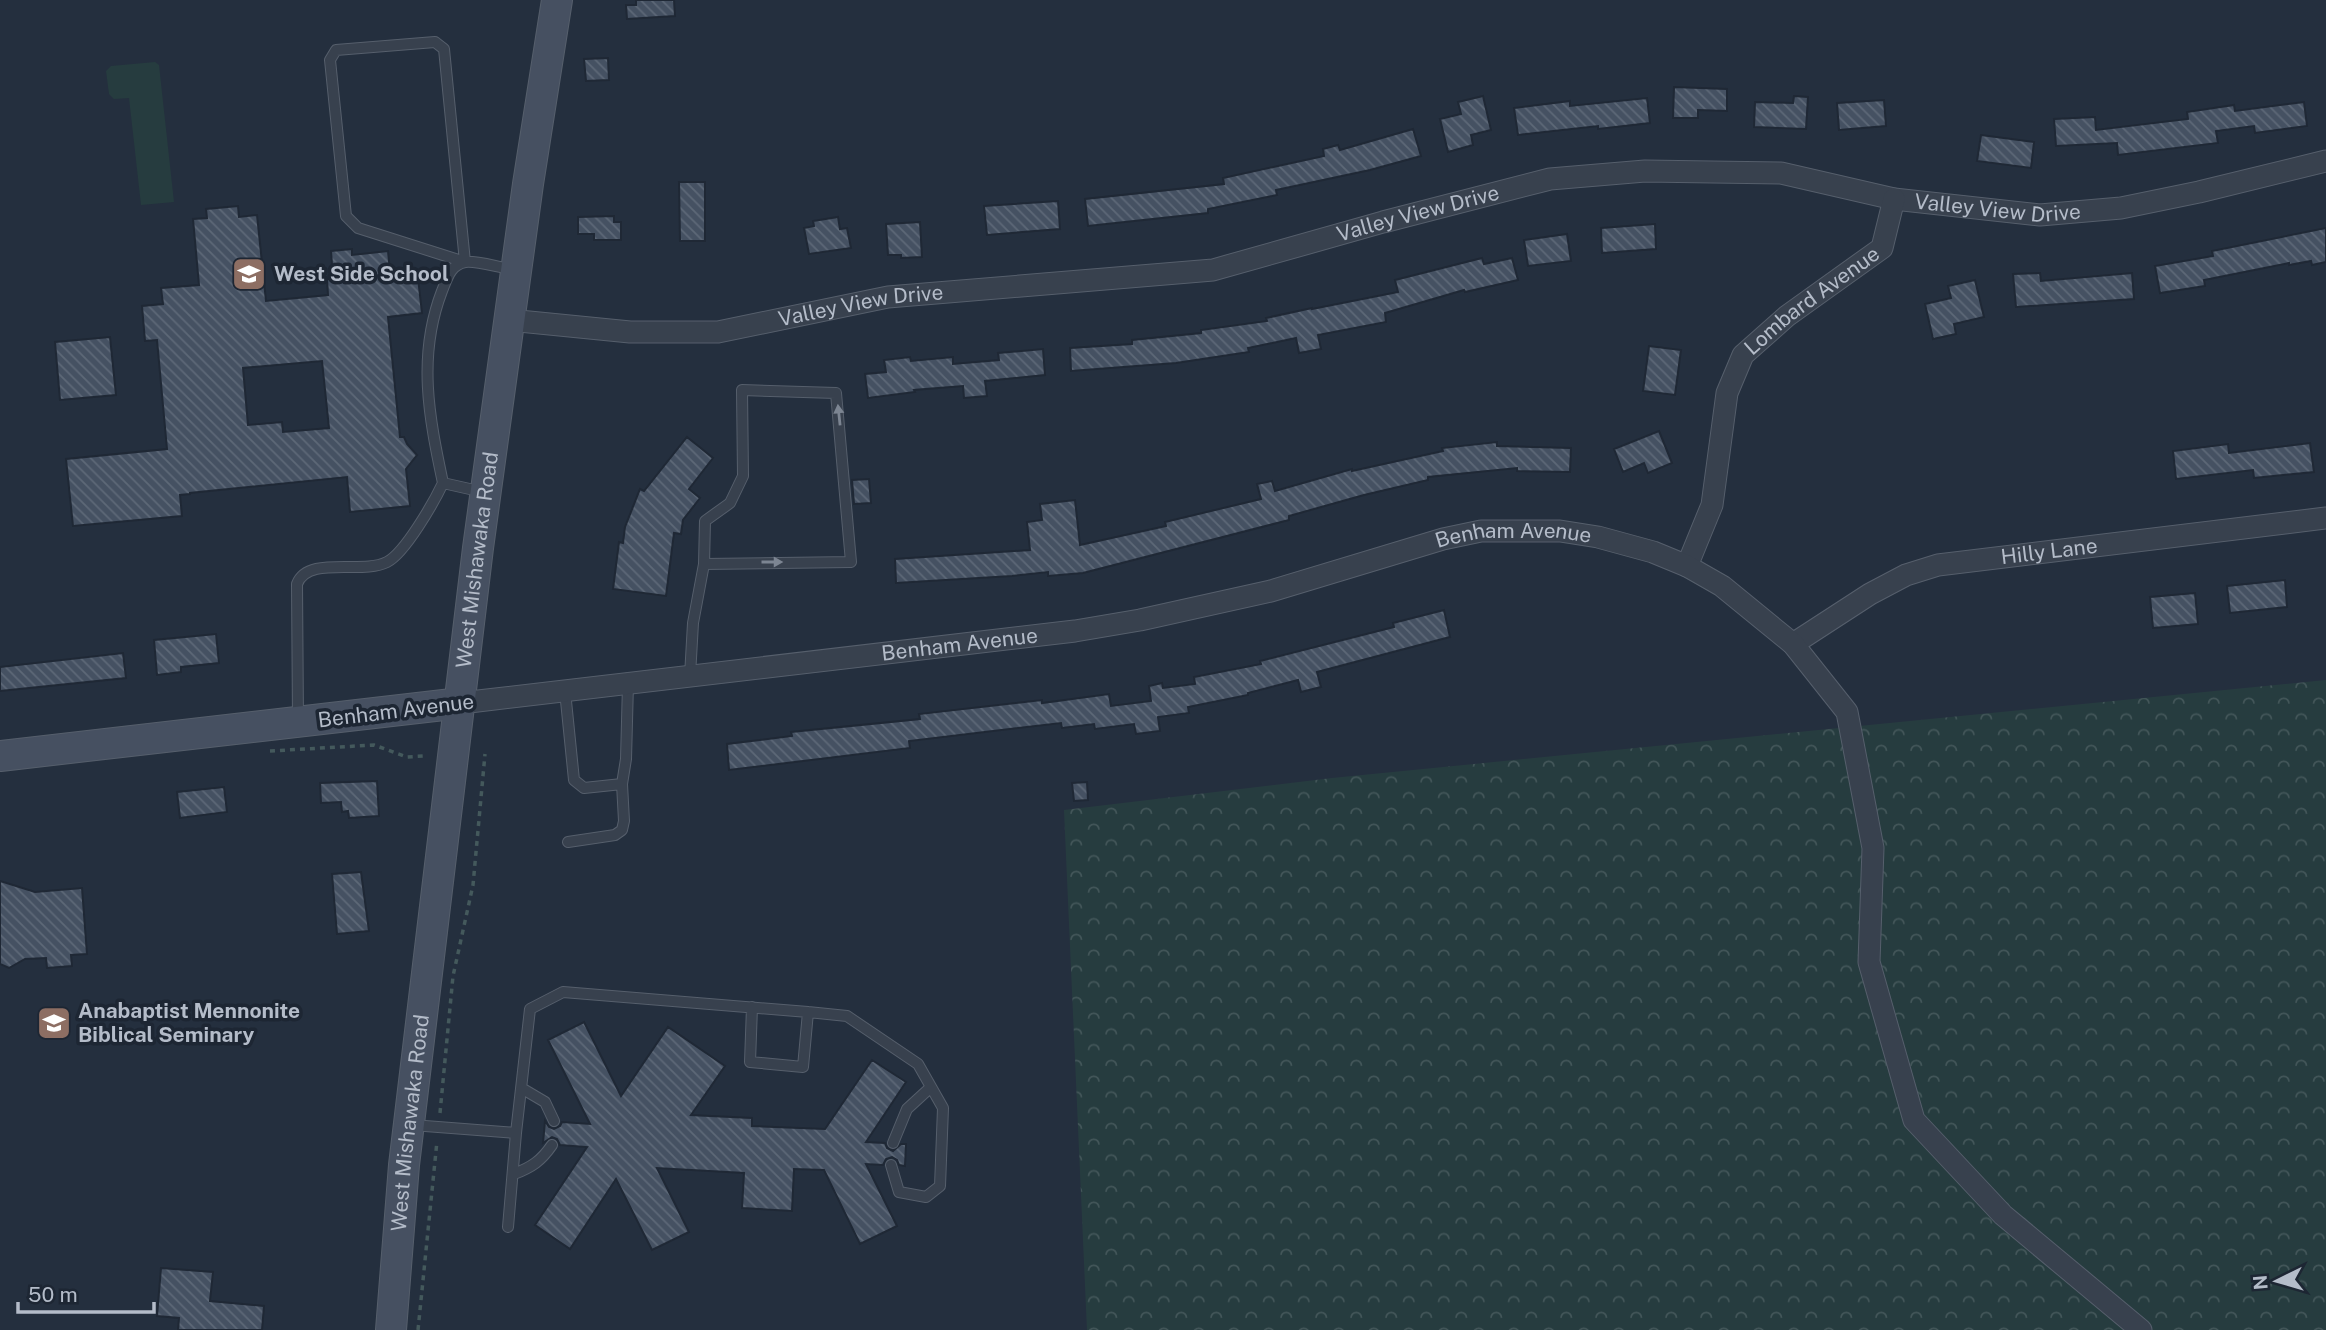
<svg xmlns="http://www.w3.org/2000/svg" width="2326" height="1330" viewBox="0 0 2326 1330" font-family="'Public Sans',sans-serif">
  <defs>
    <pattern id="forest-crowns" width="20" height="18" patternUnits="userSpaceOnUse" patternTransform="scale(1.75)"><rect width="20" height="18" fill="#263c3f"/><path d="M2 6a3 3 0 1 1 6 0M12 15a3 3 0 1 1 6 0" fill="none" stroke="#435659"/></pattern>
    <pattern id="building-back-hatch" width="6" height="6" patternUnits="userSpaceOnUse" patternTransform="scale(1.75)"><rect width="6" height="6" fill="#455162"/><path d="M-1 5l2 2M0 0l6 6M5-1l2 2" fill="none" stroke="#5d6877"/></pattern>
  </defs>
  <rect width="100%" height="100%" fill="#242f3e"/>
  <path fill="#263c3f" d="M155,62L159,65L174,202L141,205L129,98L114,99L109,94L106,71L111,66Z"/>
  <path fill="url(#forest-crowns)" d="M2326,680V1330H1087L1064,810L1332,778Z"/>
  <path fill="url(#building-back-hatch)" stroke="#1f2835" stroke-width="2" fill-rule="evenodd" d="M636,0H674L675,16L627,19L626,5H636Z
    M608,58L609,80L586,81L584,59Z
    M1674,87L1727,89V111L1698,110V118H1673Z
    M1483,96L1491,130L1471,135L1473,145L1448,152L1440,119L1461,114L1458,102Z
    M1794,96L1808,97L1806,129L1754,127L1755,102L1793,103Z
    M1647,98L1650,123L1598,129V126L1518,135L1514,108L1570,101V106Z
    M1884,100L1886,126L1839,130L1837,103Z
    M2304,102L2307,126L2255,133L2254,126L2216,131L2218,143L2118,155L2117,143L2056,146L2054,119L2095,117L2096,130L2188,119L2187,112L2234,105L2235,111Z
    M1413,129L1421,156L1370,170L1276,190L1277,195L1208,209V213L1088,226L1085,199L1224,184L1223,178L1324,156L1323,149L1338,145L1340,150Z
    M1981,135L2034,142L2031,168L1977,161Z
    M679,182H705V241H680Z
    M1058,201L1060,229L987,235L984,206Z
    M238,206L239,217L257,215L266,301L328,295L327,279H333L331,251L352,249V255L388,251L391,281L418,278L422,313L388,317L400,437H404L407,444L417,455L406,469L410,506L350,512L347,477L190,493V494L180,495L182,516L73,526L66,459L167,449L157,340L145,341L142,306L163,304L161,288L199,285L193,219L207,218L206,209ZM322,361L329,428L283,432L282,422L248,425L243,368Z
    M614,216V222H621V240H594V234H578V217Z
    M838,217L840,229L847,228L851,248L809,254L804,228L814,226L813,221Z
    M920,222L922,257L901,258V255H888L886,224Z
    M1655,224L1656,249L1602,253L1601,228Z
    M2326,228V262L2312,265L2311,261L2289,265V263L2204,280L2205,286L2160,293L2155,266L2213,256L2212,251Z
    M1567,234L1571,261L1528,266L1524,240Z
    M1482,258L1484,264L1512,258L1518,280L1465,292L1464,290L1385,313L1386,322L1318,335L1321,349L1299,353L1296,338L1248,348L1249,352L1176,363L1071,371L1070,348L1132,344V340L1201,333V330L1267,321L1266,318L1312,308V309L1398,292L1395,280Z
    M2040,273L2041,281L2132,273L2134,299L2016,307L2013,274Z
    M1975,280L1984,317L1954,324L1956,334L1933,339L1925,304L1951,298L1948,286Z
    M110,337L116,395L60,400L55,342Z
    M1649,346L1681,350L1675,395L1643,391Z
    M1043,349L1045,375L985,381L987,396L964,398L963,386L914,390L915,392L868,398L865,374L886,372L884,360L910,357L911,361L953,357V364L999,360L998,353Z
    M1659,431L1672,463L1648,473L1644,463L1623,472L1614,449Z
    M687,437L713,458L689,489L700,498L683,520L681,534L674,533L666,596L613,589L619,542L623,543L625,527L640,489L644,491Z
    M1497,442V446L1571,448L1570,472L1517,471V468L1428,477V480L1364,495L1289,516V520L1083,573L1048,576V572L1012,576L896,583L895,559L1030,550L1027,522L1042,520L1040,504L1075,500L1080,545L1166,526L1165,522L1261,499L1257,484L1272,481L1275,491L1352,469V471L1443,451L1442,448Z
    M2310,443L2314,472L2254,478L2253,470L2176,479L2173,451L2228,444L2229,453Z
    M869,479L871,503L854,504L852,480Z
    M2285,580L2287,607L2230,613L2227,586Z
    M2195,593L2198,624L2153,628L2150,597Z
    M1444,610L1450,637L1317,672L1321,687L1301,692L1298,680L1248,693V695L1188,707L1189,713L1158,717L1160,731L1136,734L1134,724L1095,729L1094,724L1062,728L1061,723L909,741L910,748L729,770L727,744L792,736L791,732L920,719L919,714L1042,700V703L1109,694L1111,706L1151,701L1149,686L1162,683L1163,688L1195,684L1194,677L1261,664L1260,661L1394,627L1393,623Z
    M216,634L219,663L181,667V672L157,675L154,640Z
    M123,653L126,678L0,691V667Z
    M377,781L379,816L349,818L348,811L342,812L341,802L321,803L320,783Z
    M1087,782L1088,800L1074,801L1072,783Z
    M224,787L227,812L180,818L177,792Z
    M361,872L369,931L337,934L332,874Z
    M0,881L35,892L82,888L87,954L71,955L72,966L47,968L46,958L25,959L9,968L0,964Z
    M584,1022L621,1096L668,1027L725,1066L691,1115L752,1118V1126L825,1129L872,1060L906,1082L866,1142L885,1143L887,1148L893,1151L901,1144H906L905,1166L899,1165L897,1160L892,1157L886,1159L883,1165L866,1164L897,1226L860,1244L824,1170L794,1169L792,1211L742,1208L744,1173L657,1168L689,1232L652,1250L616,1179L570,1249L535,1225L587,1147L560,1145L557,1139L552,1137L543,1143L545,1121L549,1127L554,1129L560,1126L562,1122L590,1124L548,1040Z
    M161,1268L213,1272L210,1301L264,1306L262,1330H178L179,1318L157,1316Z"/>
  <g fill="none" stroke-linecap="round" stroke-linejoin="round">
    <g stroke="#565f6c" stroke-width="12">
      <path id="service" d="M435,42L444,49L465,262L358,228L346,216L330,60L336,50Z
        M483,492L443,483C429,417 417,356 442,291C447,279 450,265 465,262C475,260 501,268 513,269
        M690,676L693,623L704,564L705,521L730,503L743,476L742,390L836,393L851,562L704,564
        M565,691L574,780L584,788L622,784L626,759L628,684
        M298,721L297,584C308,555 362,575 387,562C405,553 434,502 443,483
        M568,842L615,835L622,830L624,821L622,784
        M752,1007L750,1062L803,1067L808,1012
        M523,1089L545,1102L554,1121
        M412,1125L516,1133L530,1009L563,992L808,1012L847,1016L918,1064L943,1108L940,1186L926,1197L899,1192L891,1165
        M893,1143L907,1109L931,1087
        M514,1174C532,1167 541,1161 552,1145
        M508,1227L516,1133"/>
    </g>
    <g stroke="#565f6c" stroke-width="23">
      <g id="minor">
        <path id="s1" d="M509,320L630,332H718L888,297L1213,270L1383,222L1550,179L1645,171L1781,173L1894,199L2040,215L2121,208L2199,192L2326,161"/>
        <path id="s2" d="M1687,566L1712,505L1727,393L1743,355L1787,316L1882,248L1894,199"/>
        <path id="s3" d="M1793,644L1870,594L1906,575L1938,565L2326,518"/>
        <path id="s4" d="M461,703L1075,631L1140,620L1271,591L1443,539L1481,531H1560L1598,537L1653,552L1687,566L1722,586L1793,644L1847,712L1873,848L1869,962L1914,1120L2003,1215L2141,1330"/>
      </g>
    </g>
    <g stroke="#565f6c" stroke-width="32">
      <g id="secondary">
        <path d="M0,756L461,703"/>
        <path id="s5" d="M391,1330L404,1165L478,548L528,184L557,0"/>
      </g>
    </g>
    <path stroke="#44595c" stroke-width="3.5" stroke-dasharray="5 5" stroke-linecap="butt" d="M270,751L374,745L407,757L424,756
      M440,1113L453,976L473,885L485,754
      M418,1330L437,1141"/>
    <use href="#service" stroke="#38414e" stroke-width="10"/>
    <use href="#minor" stroke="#38414e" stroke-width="21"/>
    <use href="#secondary" stroke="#465061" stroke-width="30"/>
  </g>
  <defs><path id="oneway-solid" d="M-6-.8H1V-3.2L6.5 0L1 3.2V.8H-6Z" transform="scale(1.75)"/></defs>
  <g fill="#7c8592">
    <use href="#oneway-solid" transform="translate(839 415) rotate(-96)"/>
    <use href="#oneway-solid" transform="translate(772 562)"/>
  </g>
  <defs>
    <g id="school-square" transform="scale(1.75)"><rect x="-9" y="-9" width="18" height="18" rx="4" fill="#8d6e63" stroke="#1d2633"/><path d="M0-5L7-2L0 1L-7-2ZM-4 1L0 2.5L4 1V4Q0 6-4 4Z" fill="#fff"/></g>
    <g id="university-square" transform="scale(1.75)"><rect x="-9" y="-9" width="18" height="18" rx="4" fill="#8d6e63" stroke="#1d2633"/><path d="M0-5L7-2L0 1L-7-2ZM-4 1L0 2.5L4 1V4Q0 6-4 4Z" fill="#fff"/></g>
  </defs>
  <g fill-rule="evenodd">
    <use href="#school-square" x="249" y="274"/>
    <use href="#university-square" x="54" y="1023"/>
  </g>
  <g text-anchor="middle" stroke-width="7" stroke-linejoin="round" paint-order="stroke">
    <g font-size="21" fill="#b4bcc9" stroke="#1d2633">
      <text dy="7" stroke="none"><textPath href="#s1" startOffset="1510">Valley View Drive</textPath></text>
      <text dy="7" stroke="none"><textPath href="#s1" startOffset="922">Valley View Drive</textPath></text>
      <text dy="7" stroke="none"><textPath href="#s2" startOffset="308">Lombard Avenue</textPath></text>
      <text dy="7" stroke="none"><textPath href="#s1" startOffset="355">Valley View Drive</textPath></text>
      <text dy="7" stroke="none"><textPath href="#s4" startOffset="1069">Benham Avenue</textPath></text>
      <text dy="7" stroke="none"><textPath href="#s3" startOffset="278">Hilly Lane</textPath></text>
      <text dy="7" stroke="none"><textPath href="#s5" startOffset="775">West Mishawaka Road</textPath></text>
      <text dy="7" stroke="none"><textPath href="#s4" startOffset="502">Benham Avenue</textPath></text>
      <text transform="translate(396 711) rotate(-7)" y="7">Benham Avenue</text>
      <text dy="7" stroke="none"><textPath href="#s5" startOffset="208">West Mishawaka Road</textPath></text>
    </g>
    <g font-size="21" font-weight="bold" fill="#b4bcc9" stroke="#1d2633" text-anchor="start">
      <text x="274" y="281">West Side School</text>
      <text x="78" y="1018">Anabaptist Mennonite<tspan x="78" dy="24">Biblical Seminary</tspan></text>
    </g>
  </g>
  <g transform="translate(2277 1281) rotate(265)" stroke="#1d2633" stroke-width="5" paint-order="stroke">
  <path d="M0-5L12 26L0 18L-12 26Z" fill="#b4bcc9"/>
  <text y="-10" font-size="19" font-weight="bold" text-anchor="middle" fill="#b4bcc9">N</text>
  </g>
  <path d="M18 1302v10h136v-10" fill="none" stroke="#b4bcc9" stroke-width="3.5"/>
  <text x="28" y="1302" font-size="21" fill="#b4bcc9" stroke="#1d2633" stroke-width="5" paint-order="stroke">50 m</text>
</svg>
